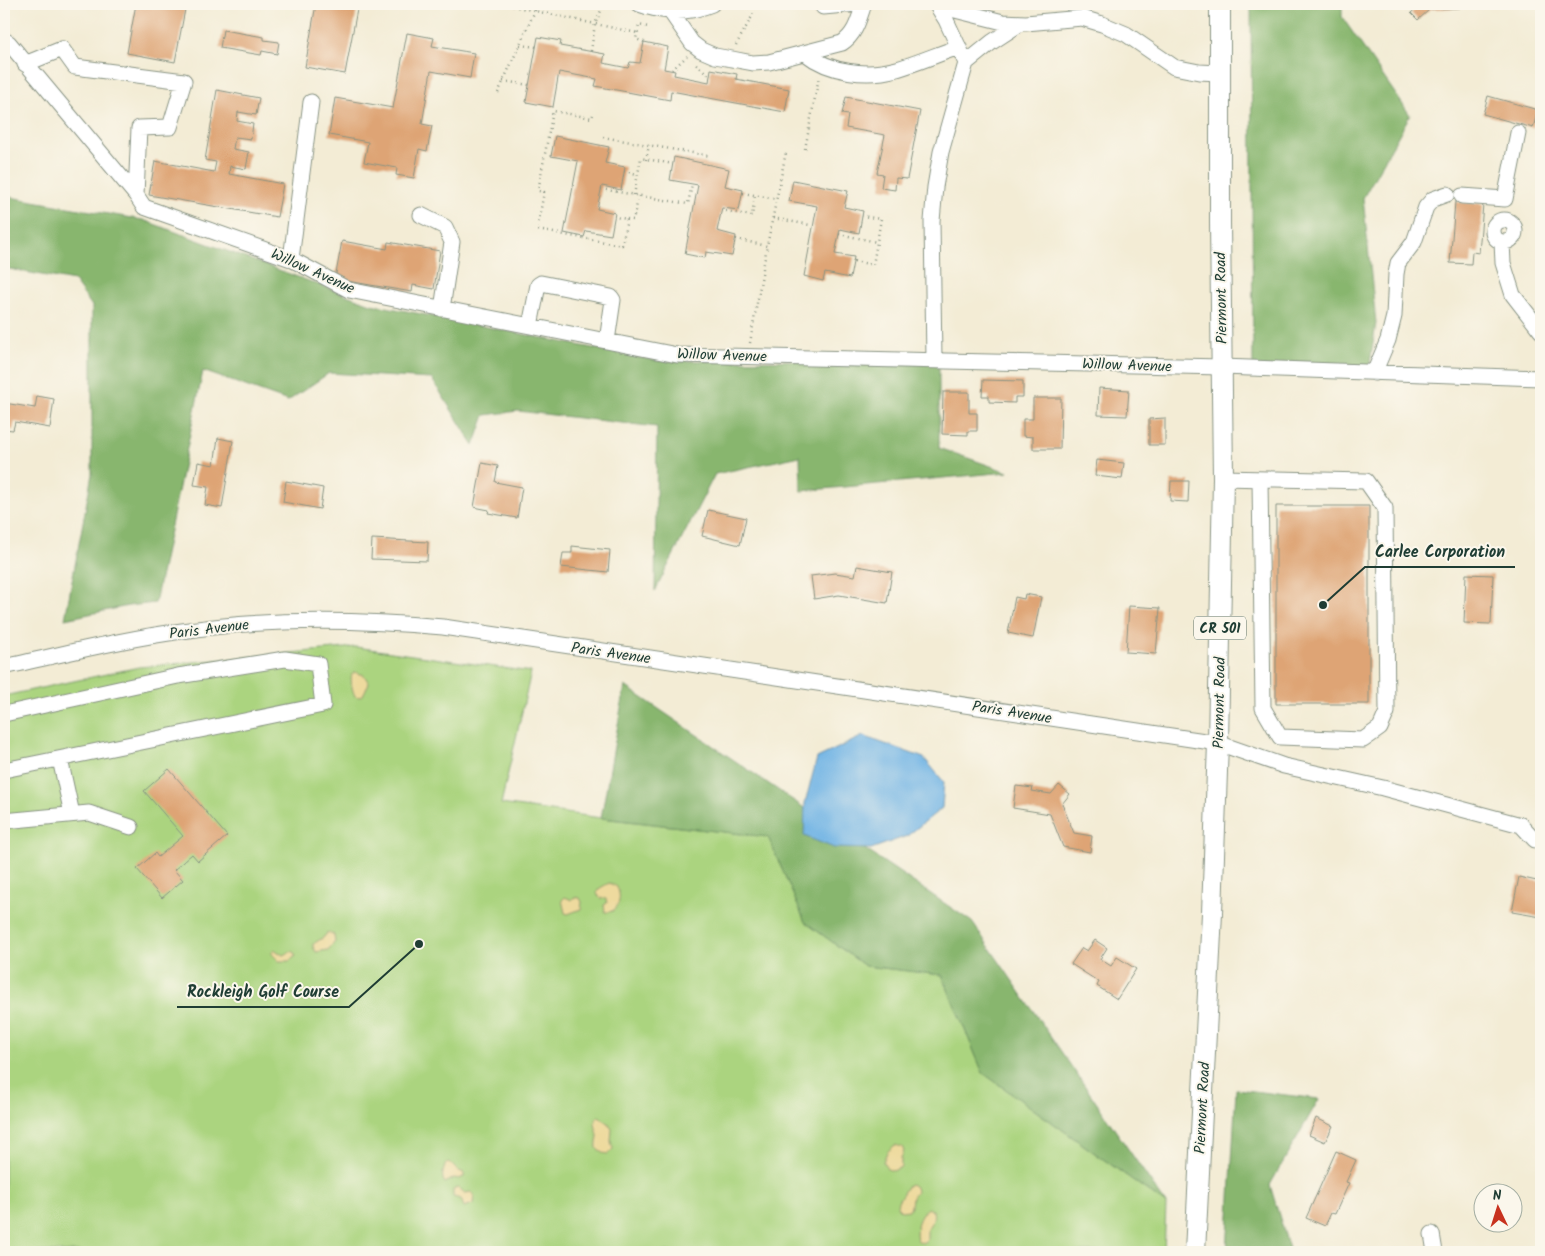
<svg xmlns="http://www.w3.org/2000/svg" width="1545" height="1256" viewBox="0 0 1545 1256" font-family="Kalam,sans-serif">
  <rect width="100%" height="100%" fill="#fbf7ec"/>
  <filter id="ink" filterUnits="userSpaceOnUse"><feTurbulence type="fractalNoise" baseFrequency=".02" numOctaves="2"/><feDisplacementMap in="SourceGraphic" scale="10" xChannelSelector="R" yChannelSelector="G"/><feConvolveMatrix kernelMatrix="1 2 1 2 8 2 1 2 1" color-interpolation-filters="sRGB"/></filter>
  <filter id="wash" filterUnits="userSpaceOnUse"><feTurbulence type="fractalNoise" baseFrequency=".0096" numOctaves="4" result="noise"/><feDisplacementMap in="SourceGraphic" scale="20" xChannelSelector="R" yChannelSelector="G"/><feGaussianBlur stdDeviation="1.12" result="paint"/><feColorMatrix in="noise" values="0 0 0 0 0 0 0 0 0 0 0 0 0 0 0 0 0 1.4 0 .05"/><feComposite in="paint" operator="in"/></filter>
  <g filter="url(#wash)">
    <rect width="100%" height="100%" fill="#f3ecd5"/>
    <path fill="#abd47f" stroke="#65885a" d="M356,647L531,672L501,804L601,818L768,837L805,922L865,966L942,975L983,1073L1166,1204L1164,1252H4V696L139,667Z"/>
    <path fill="#88b66e" stroke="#547a51" d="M1251,4H1342V17L1410,115L1363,198L1376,323L1368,377L1253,369Z
      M4,196L143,220L371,304L658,361L939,360V448L1008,472L801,491L800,456L715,474L655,591L657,427L518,411L485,415L474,446L432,379L329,373L288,401L203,371L155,603L128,606L65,619L92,474V306L74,281L4,268Z
      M625,686L972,922L1166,1204L983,1073L942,975L865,966L805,922L768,837L601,818Z
      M1236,1089L1319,1099L1270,1185L1290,1252H1227Z"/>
    <path fill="#eeda9e" stroke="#868c69" d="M355,672L364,675L369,683L363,695L358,697L355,696C352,690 350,680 352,674Z
      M609,883L616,886C623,895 619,914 605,912L604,905L607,903L606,899L600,898L597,893L600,888Z
      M565,897L572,900L574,897L580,898L582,902L581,909L568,914L565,913L562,900Z
      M328,932L334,935L335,942L328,950L316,952L313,947V944L324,937Z
      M274,949L283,955L293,951L296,956L289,961H279L272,954V951Z
      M599,1116L607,1122L612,1129L611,1141L613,1149L608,1154L602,1153L597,1148C596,1144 598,1140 598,1136C597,1127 591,1122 599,1116Z
      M895,1145L902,1147L904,1151L901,1158V1167L893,1171L887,1169L883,1162L887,1152Z
      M449,1162L457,1170L464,1173V1177L459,1179L454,1178L445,1183C440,1177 444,1169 446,1163Z
      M911,1184L915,1187L916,1192L912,1197L911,1206L909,1210L901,1211L897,1207L898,1201L908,1185Z
      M457,1188H459L465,1193L472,1192L474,1195L473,1204L464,1207L461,1199L453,1197V1190Z
      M927,1208L933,1211C935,1219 931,1223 927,1229V1240L922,1243L917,1240C914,1228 919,1216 927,1208Z"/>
    <path fill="#6eb2e4" stroke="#46788c" d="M863,736L924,758L944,782L942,808L907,836L871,849L834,848L804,836L805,803L817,758Z"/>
    <g id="blocks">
      <path fill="#dea474" d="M136,4H186L175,62L127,53Z
        M316,4H358L345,74L305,67Z
        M1421,4H1460V8L1430,9L1418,20L1411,13Z
        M223,30L264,37V40L279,42L277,54L262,51L261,55L220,48Z
        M407,33L434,38L432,46L474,53L470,78L431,71L422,124L432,126L427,151L419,149L414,178L396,175L397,168L364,162L368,142L329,135L335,98L393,108Z
        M538,37L561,41L560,46L605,54L603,63L628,68L630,62L640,63L644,42L668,47L664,69L675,71L674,75L709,82L711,69L737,74L736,79L789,89L785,112L671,91L670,100L595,86L597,79L559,72L553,107L526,102Z
        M217,90L259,98L256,115L238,112L237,121L253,124L251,139L235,137L233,149L249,152L246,169L230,166L229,174L283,184L277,217L149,195L155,161L214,172L216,162L205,160Z
        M1488,96L1538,110L1533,128L1483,114Z
        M846,97L920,111L907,179L896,178L895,190L881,188L883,174L877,173L885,135L846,128L848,115L842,114Z
        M555,136L609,147L605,163L625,167L621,190L602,186L597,209L615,213L611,235L586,231L584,237L564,233L578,161L551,156Z
        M674,157L729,169L725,186L743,190L739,210L722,208L717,231L736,236L732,256L706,252L705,258L685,254L698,185L670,180Z
        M793,180L848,191L844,207L863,211L859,233L840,229L835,254L854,257L850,278L825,273L823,281L804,276L817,206L789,201Z
        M1455,202L1483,204L1479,253L1472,252L1471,264L1450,263Z
        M342,241L387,249L388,242L440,251L434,289L413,285L412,292L335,279Z
        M983,380L1023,381V397H1015V403L989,402V396H982Z
        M1099,388L1129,390L1127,416L1098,415Z
        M943,392H969V413H977V431H968V435L942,434Z
        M37,396L54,399L50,428L15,422L13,430L4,429V403L35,408Z
        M1033,398H1061L1060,449H1033V437L1023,436V419H1033Z
        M1165,418V445H1149V419Z
        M218,438L233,441L222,508L205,505L208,487L194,485L198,462L214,465Z
        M1097,460L1124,463L1122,479L1095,476Z
        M482,463L498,466L495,482L522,487L517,518L488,513L489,510L474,507Z
        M286,481L323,488L320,509L283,502Z
        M1171,481H1189L1188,502L1170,501Z
        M1276,506H1369V704H1276Z
        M708,510L746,518L740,545L702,536Z
        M372,539L428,542L427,561L371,559Z
        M572,546L610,550L608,572L561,567L563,553H572Z
        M857,566L892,572L887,603L839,595L814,599L811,576L835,573L855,576Z
        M1466,574L1493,575L1491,624L1464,623Z
        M1025,594L1041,597L1033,638L1008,633L1015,597L1024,599Z
        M1129,606L1160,608L1156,654L1126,652Z
        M169,769L227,836L198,861L192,854L174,870L183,880L162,898L137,869L155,853L158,857L183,836L144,791Z
        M1059,785L1070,794L1062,804L1074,833L1092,836L1090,852L1063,847L1050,814L1013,808L1016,786L1033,788L1032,791L1051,794Z
        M1519,877L1541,882V917L1512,912Z
        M1095,940L1107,948L1100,959L1111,966L1117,957L1136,969L1117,999L1097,986L1099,982L1071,964L1082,948L1087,951Z
        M1316,1118L1333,1126L1325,1142L1309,1135Z
        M1336,1151L1356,1160L1346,1182L1349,1183L1335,1214L1331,1213L1325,1226L1306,1218Z"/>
    </g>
  </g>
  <g filter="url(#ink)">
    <use href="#blocks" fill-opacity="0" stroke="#899484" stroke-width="1"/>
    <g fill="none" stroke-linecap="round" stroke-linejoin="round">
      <g stroke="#899484" stroke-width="17">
        <path id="minor" d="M639,4C663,13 688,14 712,4
          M941,4L955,10L1003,22L1026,23L1082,18L1102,24L1126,34L1174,67L1199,72L1220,73
          M823,7L857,4
          M670,11L692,43L701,50L715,56L732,59L753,63L769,62L842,43C856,34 859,18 864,4
          M4,40L9,43L136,195L144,207L291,259L349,290L677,355L1222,367L1541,378
          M805,53C830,73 867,77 897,69C918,63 938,54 959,47
          M966,63L992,42L1021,23
          M25,64L62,49L75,67L184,81L170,127L139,128L136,195
          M1462,196L1505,199L1518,133
          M421,215L445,227L452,242L442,309
          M1493 231a11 11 0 1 1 22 0a11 11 0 1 1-22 0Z
          M1502,242L1503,263L1513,295L1541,331
          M291,259L311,102
          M530,326L538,285L541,283L611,297L613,300L607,341
          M934,360L932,221L935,187L941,152L966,63L946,20L936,4
          M1374,373L1388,340L1394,316L1396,274L1398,263L1414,242L1426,207L1433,199L1447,194
          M1223,478L1366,481L1385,508L1387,712L1380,728L1363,740L1280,737L1263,708L1260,479
          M4,667C60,655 117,640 175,632C264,618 354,619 443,627L1218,743L1284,766L1383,788L1521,825L1535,840
          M4,714L178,676L285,659L318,664L323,705L4,770
          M60,759L72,814
          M4,821L89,813L131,827
          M1432,1234L1435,1252"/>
      </g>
      <g stroke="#899484" stroke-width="22">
        <path id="major" d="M1195,1252L1212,913L1218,743L1223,478L1220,223V4"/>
      </g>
      <path stroke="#899484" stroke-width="2.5" stroke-dasharray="1 4" stroke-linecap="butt" d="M503,4L637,33
        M644,42L636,39L639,25L648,27
        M520,45L536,47
        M736,45L754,13
        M591,51L595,24L604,4
        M696,64L710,76
        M672,70L687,56
        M503,81L529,85
        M498,93L538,4
        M593,115L592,118L553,111L538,191L544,192L537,230L622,245L627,219L615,217
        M603,137L710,156
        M805,149L819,77
        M646,160L649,145
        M624,171L637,174
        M601,189L688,204L692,184
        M743,193L776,199
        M634,195L641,158L673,164
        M721,210L752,216L755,195
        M773,218L810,225
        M627,219L633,220L639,196
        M839,234L877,242
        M736,239L767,246L786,152
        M854,261L873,265L881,219L862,216
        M750,343L767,246"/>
      <use href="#minor" stroke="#fff" stroke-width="15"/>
      <use href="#major" stroke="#fff" stroke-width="20"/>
    </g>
  </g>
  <g text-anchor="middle" stroke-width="4" stroke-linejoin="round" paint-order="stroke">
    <rect fill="#fbf7ec" stroke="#61756b" stroke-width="1" x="1194" y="616.5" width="52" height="23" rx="4"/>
    <g font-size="14" font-weight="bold" fill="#1f3d34">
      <text x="1220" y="633">CR 501</text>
    </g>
    <g font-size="15" fill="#1f3d34" stroke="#fbf7ec">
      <text transform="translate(313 271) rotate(24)" y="5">Willow Avenue</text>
      <text transform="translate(1221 298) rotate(-91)" y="5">Piermont Road</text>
      <text transform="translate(722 355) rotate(2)" y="5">Willow Avenue</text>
      <text transform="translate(1127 365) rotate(2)" y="5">Willow Avenue</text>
      <text transform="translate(209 629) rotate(-7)" y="5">Paris Avenue</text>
      <text transform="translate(611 653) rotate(8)" y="5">Paris Avenue</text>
      <text transform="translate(1219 703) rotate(-89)" y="5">Piermont Road</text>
      <text transform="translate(1012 712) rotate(9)" y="5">Paris Avenue</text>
      <text transform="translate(1202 1108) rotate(-87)" y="5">Piermont Road</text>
    </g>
  </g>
  <path fill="none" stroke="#1f3d34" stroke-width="2" d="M1323 605L1365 567H1515M419 944L349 1007H177"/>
  <g fill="#1f3d34" stroke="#fbf7ec" stroke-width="2">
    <circle cx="1323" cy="605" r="5"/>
    <circle cx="419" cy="944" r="5"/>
  </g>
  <g font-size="16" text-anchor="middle" font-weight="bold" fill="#1f3d34" stroke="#fbf7ec" stroke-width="4" stroke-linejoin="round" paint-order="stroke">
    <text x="1440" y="557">Carlee Corporation</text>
    <text x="263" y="997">Rockleigh Golf Course</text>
  </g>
  <rect width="1545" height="1256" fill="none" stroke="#fbf7ec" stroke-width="20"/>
  <g transform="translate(1498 1208) rotate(356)"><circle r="24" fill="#fbf7ec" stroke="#a3ada2"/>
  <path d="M0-4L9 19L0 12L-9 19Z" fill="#c8321e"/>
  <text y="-8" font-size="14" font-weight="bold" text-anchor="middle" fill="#1f3d34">N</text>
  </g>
</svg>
